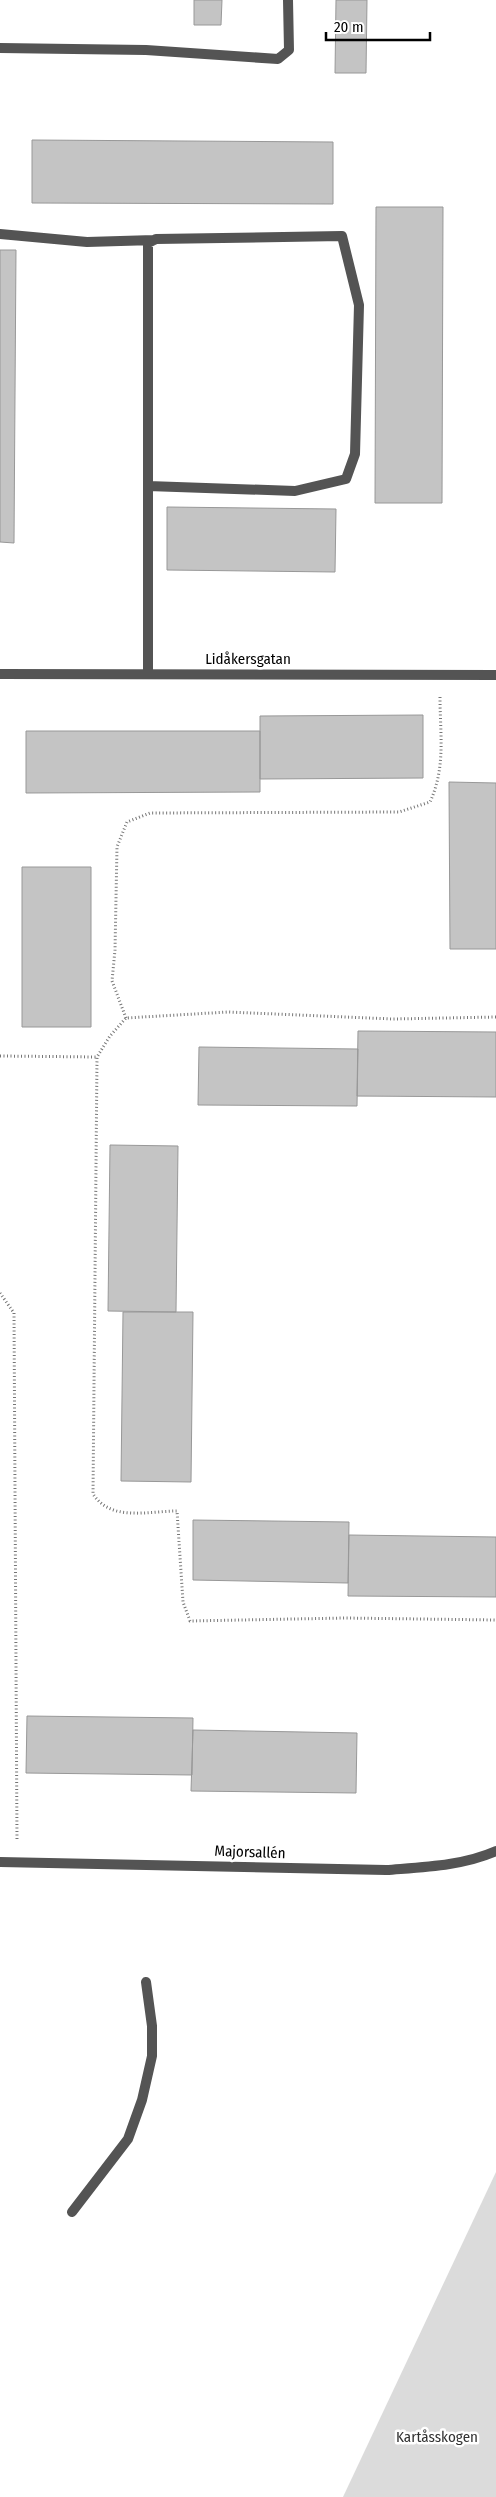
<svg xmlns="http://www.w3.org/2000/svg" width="496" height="2497" viewBox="0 0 496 2497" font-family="'Fira Sans Condensed',sans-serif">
  <rect width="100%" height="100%" fill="#fff"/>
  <path fill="#dbdbdb" d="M496,2172V2497H343Z"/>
  <path fill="#c4c4c4" stroke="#989898" d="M194,0H222L221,25H194Z
    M336,0H367L366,73H335Z
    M32,140L333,142V204L32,203Z
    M376,207H443L442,503H375Z
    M0,250H16L14,543L0,542Z
    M167,507L336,509L335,572L167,570Z
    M423,715V778L260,779V716Z
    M26,731H260V792L26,793Z
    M449,782L496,783V949H450Z
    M22,867H91V1027H22Z
    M358,1031L496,1032V1097L357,1096Z
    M199,1047L358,1049L357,1106L198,1105Z
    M110,1145L178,1146L176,1312L108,1311Z
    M123,1312H193L191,1482L121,1481Z
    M193,1520L349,1522L348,1583L193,1580Z
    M349,1535L496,1537V1597L348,1596Z
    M27,1716L193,1718L192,1775L26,1773Z
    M193,1730L357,1733L356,1793L191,1791Z"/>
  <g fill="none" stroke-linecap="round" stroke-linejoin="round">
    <path stroke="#767676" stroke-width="3" stroke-dasharray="1 2.5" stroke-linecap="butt" d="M496,1017L393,1019L228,1012L126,1018L110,1036L97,1057L93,1494C111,1522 148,1511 177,1511L183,1602L190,1621L345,1618L496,1620
      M126,1018L112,981L115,950L117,847L127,822L150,813L399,812L430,802C446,767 440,734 440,697
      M0,1056L97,1057
      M0,1293L14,1313L17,1841"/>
    <path stroke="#545454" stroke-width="10" d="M0,48L146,50L278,59L289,50L288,0"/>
    <path stroke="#545454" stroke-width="10" d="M0,234L87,242L154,240
      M148,486L295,491L346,479L355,454L359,305L342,236L156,239L148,243V674
      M0,674L496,675
      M0,1862L386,1870C423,1867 462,1866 496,1851
      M72,2212L128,2139L142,2100L152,2056V2026L146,1982"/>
  </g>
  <g text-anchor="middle" stroke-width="5" stroke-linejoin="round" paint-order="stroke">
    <g font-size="15" fill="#000" stroke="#fff">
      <text x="248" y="664">Lidåkersgatan</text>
      <text transform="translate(250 1852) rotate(2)" y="5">Majorsallén</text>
    </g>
    <g font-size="15" fill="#323232" stroke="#fff">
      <text x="437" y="2442">Kartåsskogen</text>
    </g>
  </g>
  <path d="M326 32v8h104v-8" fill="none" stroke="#000000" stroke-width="2.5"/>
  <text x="334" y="32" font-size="15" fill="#000000" stroke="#ffffff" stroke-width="4" paint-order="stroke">20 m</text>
</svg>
